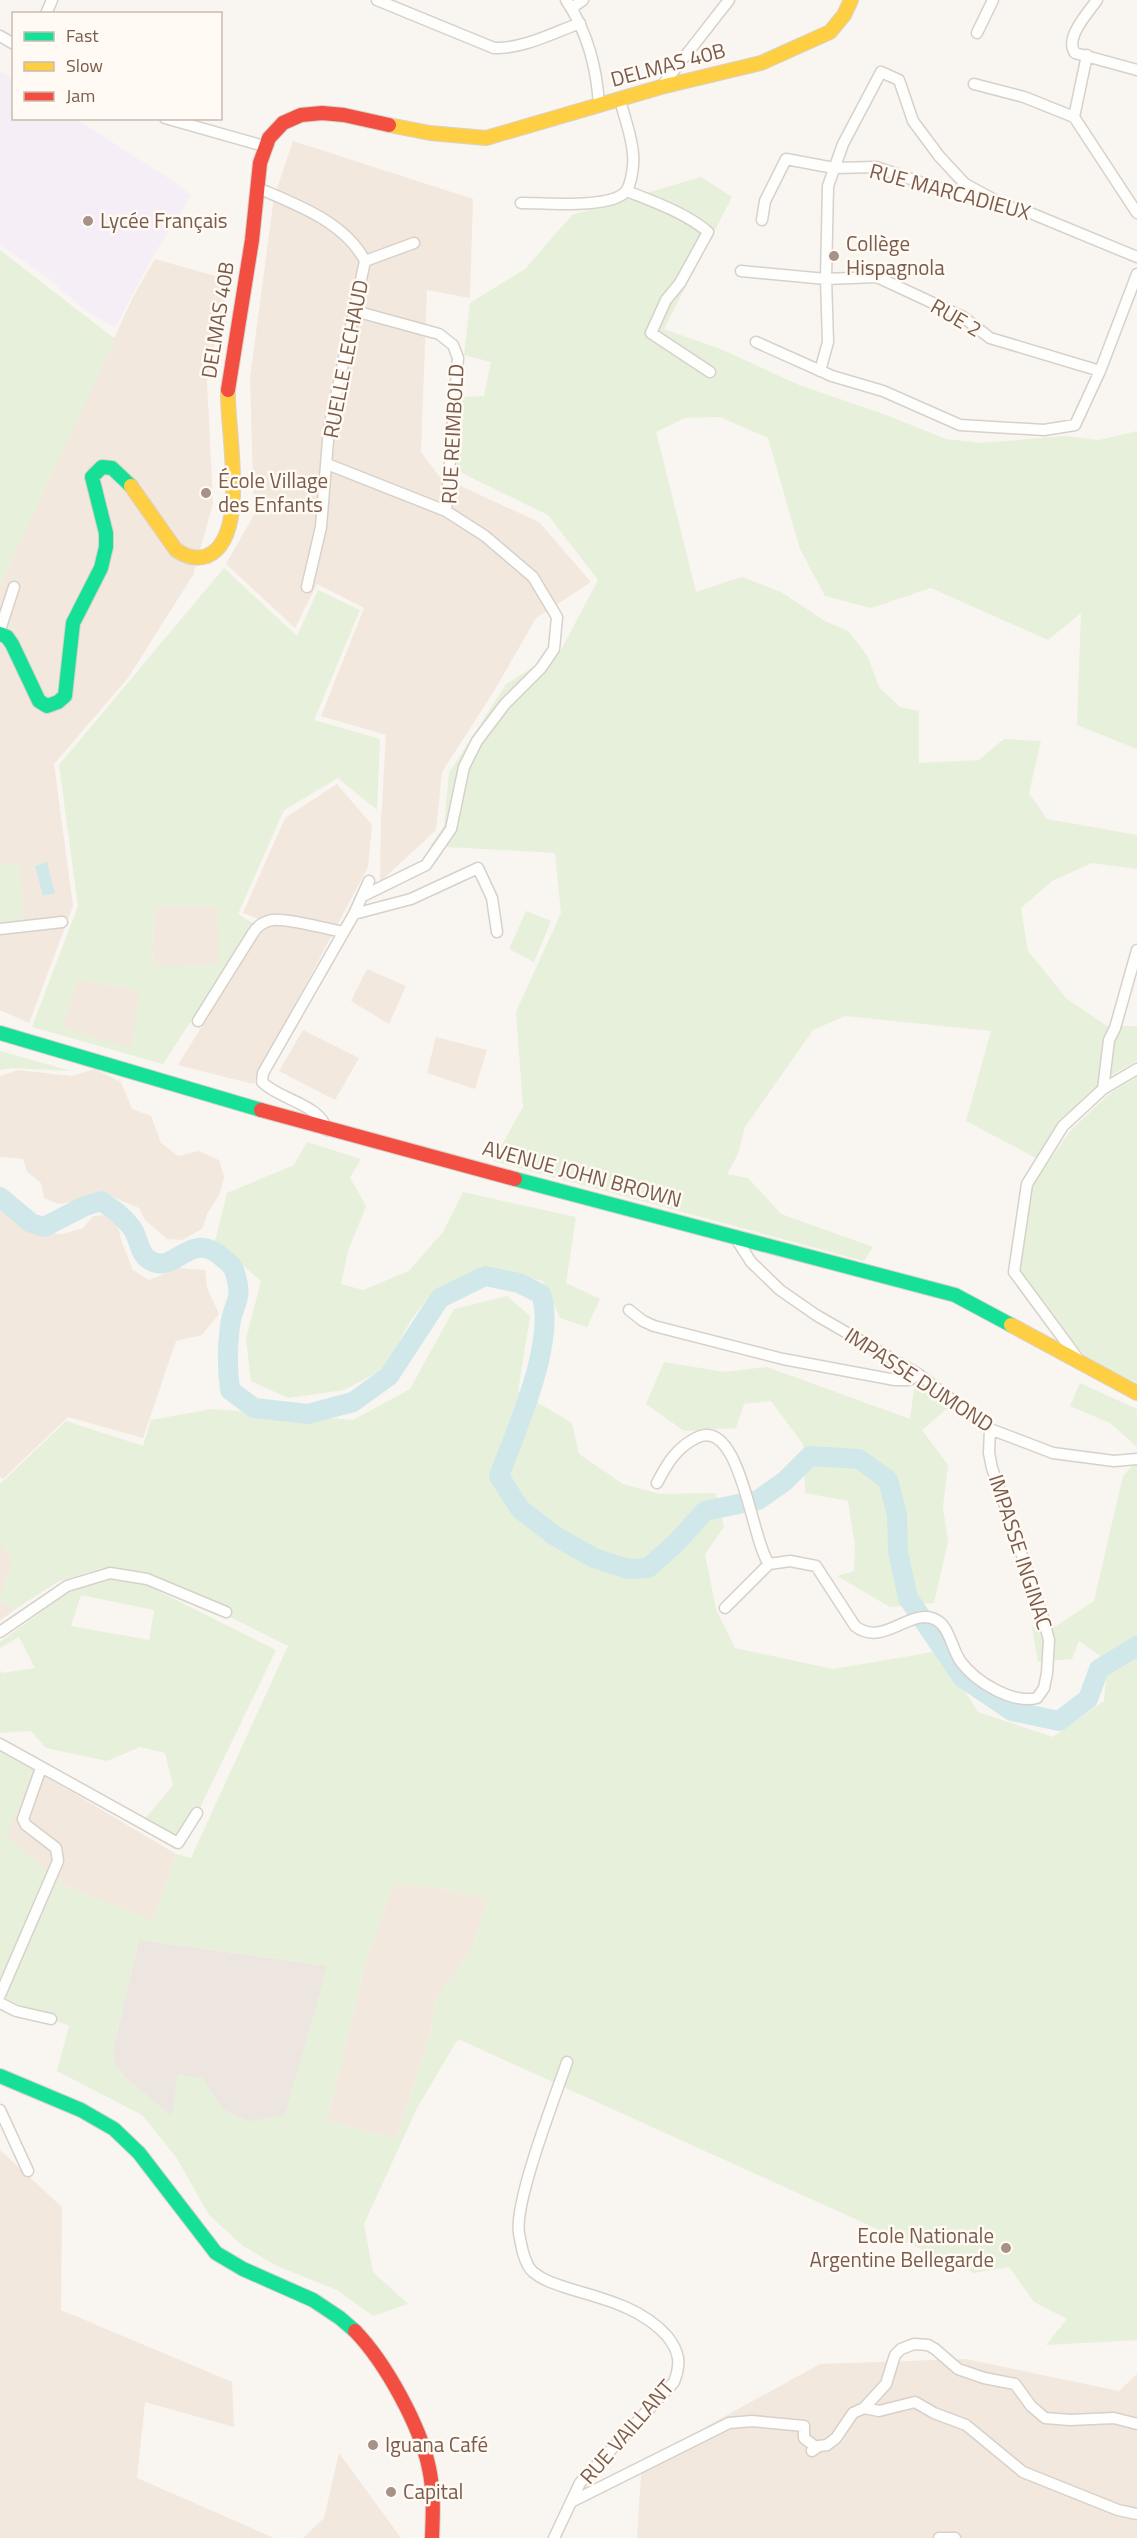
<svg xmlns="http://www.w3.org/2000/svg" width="1137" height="2538" viewBox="0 0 1137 2538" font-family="'Titillium Web',sans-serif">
  <rect width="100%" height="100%" fill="#f9f5f0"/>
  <path fill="#f2e8de" d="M293,141L473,199L470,298L427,290L421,452L439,476L539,522L591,582L536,618L494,691L442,772L436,830L380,882L381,821L386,735L321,716L364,608L317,584L295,628L226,564L254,515L250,378L274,197Z
    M155,259L229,280L207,381L213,503L193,575L128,678L54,764L73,906L29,1023L0,1010V585L133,297Z
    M337,784L372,825L368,867L253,1084L178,1065L266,922L243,913L285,818Z
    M219,906V965L152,967L155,907Z
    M367,969L406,986L389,1024L351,1001Z
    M77,979L141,991L131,1049L62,1028Z
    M303,1030L359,1058L335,1100L279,1071Z
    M436,1037L487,1050L475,1089L427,1073Z
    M95,1069L121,1082L132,1109L151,1116L161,1143L178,1156L198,1151L219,1160L224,1177L219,1195L207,1214L202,1229L182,1240L167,1239L145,1220L139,1208L99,1191L78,1201L58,1204L44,1198L41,1183L27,1172L23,1159L0,1157V1076L18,1070L72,1076Z
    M3,1207L22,1226L36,1232L63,1234L83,1228L93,1216L107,1215L117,1223L122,1243L133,1270L149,1280L178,1268L205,1270L207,1288L219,1314L202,1335L176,1341L143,1438L68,1417L3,1479L0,1477V1208Z
    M0,1543L13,1560L0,1599L14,1610L0,1621Z
    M33,1769L176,1854L153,1922L64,1885L6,1837Z
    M393,1885L430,1886L488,1899L472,1948L436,2000L429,2038L396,2139L327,2121L365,1965Z
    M0,2150L62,2207L61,2310L232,2382L234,2427L145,2402L137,2478L274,2538H0Z
    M966,2359L1119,2391L1137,2374V2538H637L642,2462L820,2364Z
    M339,2453L401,2538H303L324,2518Z"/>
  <path fill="#ede5e0" d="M139,1940L328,1966L285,2115L250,2122L223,2110L202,2078L178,2075L172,2117L127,2079L115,2065L113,2049Z"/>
  <path fill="#f6eef6" d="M0,71L13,79L14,118L76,119L179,185L191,196L154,254L115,328L84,309L44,275L0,245Z"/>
  <path fill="#e7f0db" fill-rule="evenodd" d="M701,177L732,197L664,329L723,350L799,385L889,416L946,439L981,443L1064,436L1099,440L1137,431V749L1077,725L1081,613L1048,640L931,588L871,608L825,596L800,549L768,438L720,417L685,418L656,432L696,592L742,577L781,592L825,621L848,631L867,655L879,687L900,707L919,711V763L979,760L1004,739L1041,741L1029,793L1047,819L1137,835V869L1092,863L1052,881L1021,908L1028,951L1067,999L1107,1026H1137V1061L1108,1077L1073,1109L1036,1158L966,1121L991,1031L845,1016L813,1030L745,1127L738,1154L727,1174L748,1178L781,1214L873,1247L864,1261L493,1161L523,1107L516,1012L561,913L555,853L430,846L444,826L449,773L506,684L561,650L598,580L548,515L456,470L462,397L484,396L491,362L464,355L470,303L525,269L572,215Z
    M0,250L115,339L0,585Z
    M224,568L297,636L318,590L360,610L314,720L380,739L377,810L338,778L284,810L238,914L254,924L163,1064L32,1027L78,906L59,765ZM218,906L219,965L152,966L155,907ZM77,979L140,991L131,1048L63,1028Z
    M19,863L24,919L0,921V865Z
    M526,911L551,921L534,962L509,949Z
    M0,1051L71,1071L12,1068L0,1070Z
    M1137,1077V1383L1090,1362L1016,1272L1033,1184L1071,1130L1109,1094Z
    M307,1142L361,1159L350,1178L366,1206L348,1251L341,1284L363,1290L409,1271L443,1232L463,1192L576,1217L566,1283L600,1299L587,1327L560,1318L543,1281L482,1266L430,1295L411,1320L384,1369L344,1390L288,1398L251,1381L246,1339L261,1281L215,1241L227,1193L294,1165Z
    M507,1296L530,1316L518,1391L572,1423L579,1454L623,1484L660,1494L716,1493L724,1527L705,1554L716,1609L735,1648L833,1669L939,1651L978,1712L1053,1737L1104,1701L1107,1670L1137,1652V2340L1046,2345L1067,2319L1034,2302L1009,2267L974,2273L458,2039L417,2108L364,2224L373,2272L408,2304L373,2316L337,2290L277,2266L243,2246L209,2215L176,2157L142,2115L57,2071L69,2026L0,1996V1748L33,1769L7,1837L64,1885L153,1921L176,1854L191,1858L288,1646L145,1575L102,1568L59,1581L14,1610L0,1599L13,1560L0,1543V1484L66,1421L143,1446L151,1420L212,1409L353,1420L410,1389L454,1309ZM393,1885L430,1886L488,1899L472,1948L436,2000L429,2038L396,2139L327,2121L365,1965ZM139,1940L328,1966L285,2115L250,2121L223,2110L202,2078L178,2074L172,2117L127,2079L115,2064L113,2048Z
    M664,1362L724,1372L767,1367L910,1419L914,1389L923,1384L951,1405L922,1430L948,1465L943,1507L948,1542L934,1603L890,1607L837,1576L854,1571L855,1546L848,1501L805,1493L803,1444L771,1401L744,1404L736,1428L684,1431L646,1404Z
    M1080,1383L1137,1409V1447L1110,1423L1070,1406Z
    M1137,1461V1639L1105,1659L1079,1641L1072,1659L1038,1662L1032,1627L1056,1626L1094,1601L1123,1476Z
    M106,1579L144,1584L276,1650L184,1841L144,1820L173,1785L165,1753L140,1747L107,1761L46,1748L31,1731L0,1733V1670L2,1673L35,1668L19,1637L0,1648V1642L67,1593ZM81,1595L154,1610L149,1640L71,1626Z"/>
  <path fill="#d0e8ea" d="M47,862L55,893L43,896L35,866Z"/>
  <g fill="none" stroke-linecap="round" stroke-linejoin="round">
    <path stroke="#d0e8ea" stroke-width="20" d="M0,1197L31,1223L44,1227L85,1206L101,1201C113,1209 123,1216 132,1228C140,1239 138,1256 153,1262C177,1272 192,1228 224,1259C229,1263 234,1267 235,1273C244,1302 233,1301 230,1326C227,1348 227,1368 230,1390L254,1408L308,1414L353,1402L389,1376L440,1298L485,1276L519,1283L541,1294C557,1341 516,1430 499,1476L520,1509L555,1536L594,1558L628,1569L648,1568L677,1542L705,1511L758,1500L785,1481L810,1456L859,1459L888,1480L897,1515L898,1552L908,1598L963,1678L1012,1711L1059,1721L1088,1699L1099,1669L1137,1646"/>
    <g stroke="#d7d1cb" stroke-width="13">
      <path id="street" d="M377,0L494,48C523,49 553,33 580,23
        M566,0C587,31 597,69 599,106
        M1097,0C1088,13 1064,38 1075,53L1137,70
        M572,8L583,0
        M46,14L52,0
        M977,33L993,0
        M0,36L14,44
        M1087,55L1074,117L1137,213
        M974,84L1024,97L1074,117
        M661,87L729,0
        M165,118L264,146
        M258,188C297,205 345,222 365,261L329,428L321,527L307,587
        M627,191C654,202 686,213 708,232L680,283L666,300L651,333L710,372
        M521,203C543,203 613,209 626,191C632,183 634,163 633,154C632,136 624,117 620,99
        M762,220L765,201L786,159L834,168L876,167L937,188L1028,212L1137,257
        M365,261L414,243
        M741,271L826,279L877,277L963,317L990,338L1100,371
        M355,311L439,334L453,345L458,358L446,511L485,536L533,577L557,617L554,649L541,668L505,704L477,741L464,767L451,829L426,865L363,896
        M756,342L832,376L883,391L960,425L1044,430L1075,425L1100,371L1137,274
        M820,371L828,342L826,279L828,186L843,144L881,72L899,80L913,121L939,156L965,184L1004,205
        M327,464L446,511
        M0,630L14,587
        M354,914L411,899L478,868L492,898L497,932
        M0,929L62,922
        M198,1021L253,933C257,926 263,922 272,920C286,918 328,929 343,932
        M1103,1089L1109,1040L1115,1028L1137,950
        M327,1130C320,1104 280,1100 262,1082L263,1073L354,914L369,881
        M735,1237L751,1262L780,1290L816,1315L918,1374L990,1429L1053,1453L1114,1461L1137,1459
        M629,1310L643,1321L654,1326L783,1359L895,1380H909L918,1374
        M1079,1360L1014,1272L1027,1184L1063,1126L1103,1089L1137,1069
        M657,1483C667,1464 676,1448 696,1438C741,1415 751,1540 769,1564
        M725,1608L769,1564L790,1561L816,1566L855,1626C884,1649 912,1604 938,1621C950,1629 952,1650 961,1662C976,1682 1012,1704 1037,1698L1044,1688L1047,1673L1049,1640L1042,1614L992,1468L989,1453L990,1429
        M0,1632L67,1586L110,1573L147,1579L226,1612
        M0,1744L178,1843L197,1813
        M0,1995L58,1861L56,1848L26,1825L23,1819L41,1768
        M0,2003L16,2011L51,2019
        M0,2110L28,2171
        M864,2408L879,2411L915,2402L934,2413L966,2425L1023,2472L1118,2510L1137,2514
        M571,2502L729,2423L752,2421L804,2426V2438L813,2445L812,2451L819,2446L827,2445L836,2438L853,2413L864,2408L886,2384L895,2355L901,2349L914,2344L928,2345L935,2349L958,2369L984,2378L1015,2384L1031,2406L1045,2418L1070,2420L1114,2418L1137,2424
        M554,2538L580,2483L674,2382C681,2364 680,2352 667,2336C643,2309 608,2300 574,2290C559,2285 545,2282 533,2272C524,2264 521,2245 519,2233C514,2202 555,2097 567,2062
        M939,2538H955"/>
    </g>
    <g stroke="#d9d2cb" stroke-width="16">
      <path id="fast" d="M0,634L7,637L12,644L39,701L47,706L58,702L65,696L73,623L101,568L106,547V533L92,477L102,467L112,468L131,486
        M0,1033L261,1110
        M515,1179L955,1295L1011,1325
        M0,2076L81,2110L114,2129L139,2153L216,2253L243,2269L313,2300L340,2318L355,2331"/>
    </g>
    <g stroke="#d9d2cb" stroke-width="16">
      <path id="slow" d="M389,125L430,133L486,138L661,87L761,63L830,32L844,15L851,0
        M131,486L176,550C185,556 196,560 207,556C251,538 226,427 228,390
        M1011,1325L1137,1393"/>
    </g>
    <g stroke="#d9d2cb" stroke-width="16">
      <path id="jam" d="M228,390L252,240L260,163L269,138L283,123L301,115L322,113L344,115L389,125
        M261,1110L515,1179
        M355,2331C385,2362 420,2425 429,2468C434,2491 433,2515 432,2538"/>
    </g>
    <use href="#street" stroke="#fefefd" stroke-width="10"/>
    <use href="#fast" stroke="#16e098" stroke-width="14"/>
    <use href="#slow" stroke="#ffcf43" stroke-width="14"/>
    <use href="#jam" stroke="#f24e42" stroke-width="14"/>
  </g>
  <g fill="#a69286" stroke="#fffaf3" stroke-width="2">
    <circle cx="88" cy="221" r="6"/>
    <circle cx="834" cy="256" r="6"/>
    <circle cx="206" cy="493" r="6"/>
    <circle cx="1006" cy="2248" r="6"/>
    <circle cx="373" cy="2445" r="6"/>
    <circle cx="391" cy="2492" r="6"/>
  </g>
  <g text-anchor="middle" stroke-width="5" stroke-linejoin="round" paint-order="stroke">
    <g font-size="21" fill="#7a5c4d" stroke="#fffaf3">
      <text transform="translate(668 65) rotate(-15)" y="7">DELMAS 40B</text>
      <text transform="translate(950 192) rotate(15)" y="7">RUE MARCADIEUX</text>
      <text transform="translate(956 318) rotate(30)" y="7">RUE 2</text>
      <text transform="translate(218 320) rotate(-81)" y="7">DELMAS 40B</text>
      <text transform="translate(346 359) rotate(-79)" y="7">RUELLE LECHAUD</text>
      <text transform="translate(453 434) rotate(-87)" y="7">RUE REIMBOLD</text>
      <text transform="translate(582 1174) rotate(15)" y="7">AVENUE JOHN BROWN</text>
      <text transform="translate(919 1380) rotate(33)" y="7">IMPASSE DUMOND</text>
      <text transform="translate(1020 1552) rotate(72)" y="7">IMPASSE INGINAC</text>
      <text transform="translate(627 2432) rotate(-49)" y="7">RUE VAILLANT</text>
    </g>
    <g font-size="21" fill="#7a5c4d" stroke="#fffaf3" text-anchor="start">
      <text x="100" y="228">Lycée Français</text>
      <text x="846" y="251">Collège<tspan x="846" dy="24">Hispagnola</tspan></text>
      <text x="218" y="488">École Village<tspan x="218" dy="24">des Enfants</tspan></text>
      <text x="994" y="2243" text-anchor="end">Ecole Nationale<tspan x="994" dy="24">Argentine Bellegarde</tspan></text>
      <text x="385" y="2452">Iguana Café</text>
      <text x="403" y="2499">Capital</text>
    </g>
  </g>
  <rect x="12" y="12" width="210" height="108" fill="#fffaf3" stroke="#cabbb1" stroke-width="1.5"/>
  <rect x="24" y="32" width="30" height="9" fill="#16e098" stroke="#cabbb1" stroke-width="1.5"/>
  <text x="66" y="42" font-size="18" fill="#7a5c4d">Fast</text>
  <rect x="24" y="62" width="30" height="9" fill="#ffcf43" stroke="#cabbb1" stroke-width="1.5"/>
  <text x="66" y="72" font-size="18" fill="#7a5c4d">Slow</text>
  <rect x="24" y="92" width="30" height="9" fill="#f24e42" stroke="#cabbb1" stroke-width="1.5"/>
  <text x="66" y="102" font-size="18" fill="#7a5c4d">Jam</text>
</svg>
